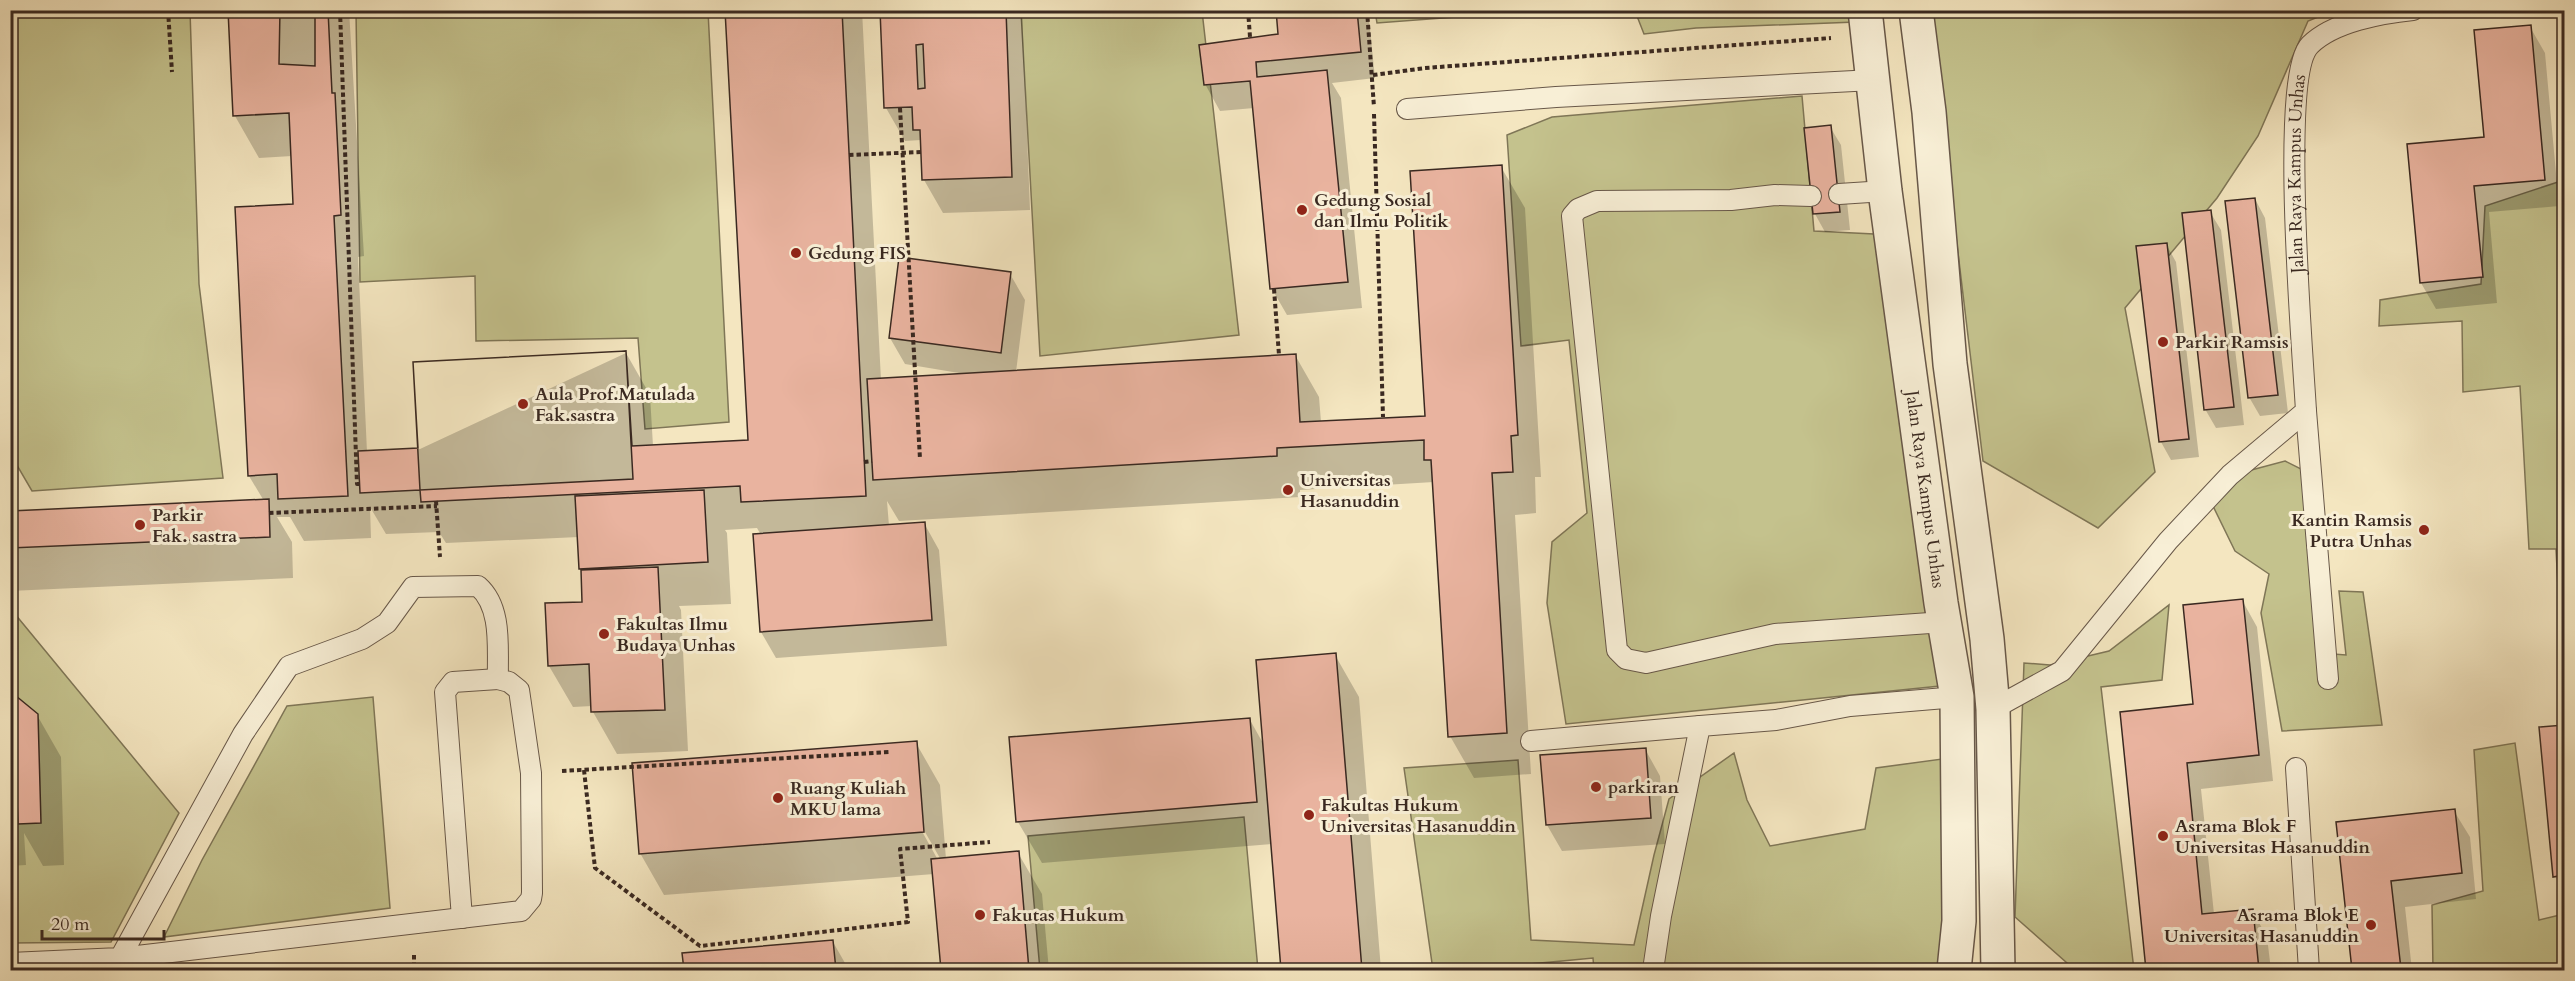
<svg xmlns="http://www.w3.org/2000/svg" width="2575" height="981" viewBox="0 0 2575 981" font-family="Cardo,serif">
  <rect width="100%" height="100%" fill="#f4e6c0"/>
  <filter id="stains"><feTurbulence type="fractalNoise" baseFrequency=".00333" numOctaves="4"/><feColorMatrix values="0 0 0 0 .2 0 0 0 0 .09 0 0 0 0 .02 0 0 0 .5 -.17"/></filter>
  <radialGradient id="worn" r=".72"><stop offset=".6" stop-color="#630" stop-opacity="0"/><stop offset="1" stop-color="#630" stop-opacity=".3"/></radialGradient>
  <path fill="#c4c28d" stroke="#7f7657" stroke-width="1.5" d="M10,11H190L199,284L223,478L32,491L11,455Z
    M356,11H708L729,422L645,429L638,338L476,341L475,276L360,282Z
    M1021,11H1202L1239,335L1040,356Z
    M1375,11V10L1536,11L1377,23Z
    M1635,11H1855L1856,22L1696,28L1644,34Z
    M1929,11H2333L2308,21L2258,136L2217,198L2125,308L2155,472L2098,528L1983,461Z
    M1802,96L1814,231L1874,234L1940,686L1566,724L1547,603L1552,542L1587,513L1569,340L1521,346L1507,135L1552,117Z
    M2564,180V704L2556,549H2529L2520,386L2463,392L2462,321L2379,326L2380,300L2481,284L2485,206Z
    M2285,461L2309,473L2320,653L2346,655L2339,591L2363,592L2382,725L2282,731L2261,613L2269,574L2235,551L2211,502L2244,472Z
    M2169,605L2162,680L2101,687L2134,970H2075L2015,917L2024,663L2050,665L2109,651Z
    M10,608L179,813L111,942L11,943Z
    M373,697L390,908L164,937L202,860L287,706Z
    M2515,743L2539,920L2564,914V970H2433L2432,905L2483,891L2474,750Z
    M1734,753L1747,800L1770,846L1865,829L1876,768L1942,759L1943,928L1939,970H1594L1593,958L1468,970H1433L1404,768L1518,760L1531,940L1634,945L1654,855L1669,799Z
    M1244,817L1258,970H1040L1028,836Z"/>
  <path fill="#0003" fill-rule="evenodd" d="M229,10H349L364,256L358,257L367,452L420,449L626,353L650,395L653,446L749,441L727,10H862L881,380L971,375L905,364L890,338L1010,274L1025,300L1016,372L1295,355L1319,397L1321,422L1427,417L1501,167L1525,208L1541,477H1535L1536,513L1515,515L1531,774L1474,778L1450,736L1434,482L1300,490V497L899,521L887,501L889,526L924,523L939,550L947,646L776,658L761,632V535L757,528L725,530L727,533L731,604L679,606L681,610L688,751L617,754L593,712L592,706L573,707L549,666L584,603L579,537L446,543L439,532L386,534L370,507L371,538L304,541L290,517H277L292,542L293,578L10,591V512L264,501L249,476L295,206L292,156L259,158L235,116Z
    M882,10H1022L1030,210L943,213L924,180L922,143L921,140L905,141L886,108Z
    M1277,10H1368L1375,78L1332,83L1341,98L1362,308L1287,315L1272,289L1254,108L1220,111L1205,84L1280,36Z
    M2530,27L2545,53L2559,206L2489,212L2497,303L2436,309L2421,283L2486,139Z
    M1830,127L1841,145L1850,230L1825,232L1815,214L1806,130Z
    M2255,199L2265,218L2288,413L2260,416L2249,397Z
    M2210,212L2221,230L2244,425L2216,428L2205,409Z
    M2166,244L2176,262L2199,457L2171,460L2161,442L2138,247Z
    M2242,600L2257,627L2273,781L2201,789L2214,914L2252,910L2267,937L2271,970H2148L2121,713L2194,706Z
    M1335,655L1359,697L1381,970H1283L1272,844L1042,863L1018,822L1250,720L1264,745Z
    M10,693L37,715L61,757L64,865L43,866L24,833L26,865L10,866V758L17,770V752L10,747Z
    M2564,726V893L2555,876L2540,729Z
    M916,743L940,785L946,859L1018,853L1042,894L1049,970H942L934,874L664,895L640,853ZM921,825L941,860H938L919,826Z
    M1645,749L1660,776L1665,844L1562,851L1547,825L1542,757Z
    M2454,811L2470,837L2476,899L2405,907L2412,970H2353L2338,823Z
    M833,942L849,970H685L684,954Z"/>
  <path fill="#e9b39f" stroke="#3a2921" stroke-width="1.5" fill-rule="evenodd" d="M228,10H328L332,93H335L341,215L334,216L348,496L278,499L277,474L248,476L235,207L293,204L289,113L233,116Z
    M280,10L315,14V66L279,64Z
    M725,10H842L866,496L741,502L740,486L421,502L420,490L360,493L358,451L418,448L413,362L626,351L632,446L748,440Z
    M880,10H1006L1012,177L922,180L920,130H913L912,107L884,108ZM923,44L925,88L918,89L916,45Z
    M1276,10H1357L1361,52L1256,62L1257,77L1327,70L1348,282L1270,289L1250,81L1204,85L1199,45L1278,34Z
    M2531,25L2545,180L2474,186L2483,277L2420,283L2407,144L2484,137L2474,30Z
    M1831,125L1840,212L1813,214L1804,128Z
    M1502,165L1518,435L1511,436L1513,472L1492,473L1507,733L1448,737L1431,460H1424V440L1277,448V456L873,480L867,379L1296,354L1300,422L1425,416L1410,171Z
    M2255,198L2278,395L2248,398L2225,201Z
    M2211,210L2234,407L2204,410L2182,213Z
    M2167,243L2189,439L2159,442L2136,246Z
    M899,257L1011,272L1001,353L889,338Z
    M626,351L633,479L420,490L413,362Z
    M704,490L708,562L579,569L575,496Z
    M269,499L270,537L10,548V511Z
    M925,522L932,620L760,632L753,534Z
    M658,567L665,710L591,712L589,664L548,666L545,603L582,602L581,570Z
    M2243,599L2259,755L2187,763L2202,914L2253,909L2259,970H2146L2120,712L2193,704L2183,605Z
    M1336,653L1362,970H1281L1256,660Z
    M10,691L38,714L41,823L18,824L14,730L10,726Z
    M1250,718L1257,802L1016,822L1009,737Z
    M2564,725V875L2553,877L2539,727Z
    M917,741L924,832L639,854L632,763Z
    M1646,748L1651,818L1546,825L1540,755Z
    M2455,809L2462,873L2391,881L2401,969L2352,970L2336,822Z
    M1019,851L1029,970H941L931,859Z
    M833,940L836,970H684L682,953Z"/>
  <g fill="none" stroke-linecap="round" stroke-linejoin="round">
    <g stroke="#685849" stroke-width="22">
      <g id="service">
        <path d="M1407,109L1556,97L1873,80"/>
        <path d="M1839,194L1885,191"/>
        <path d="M1811,196L1775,195L1731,200L1597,201L1578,209L1572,216L1617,650L1626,659L1646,663L1775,634L1944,622"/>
        <path d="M2306,411L2328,679"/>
        <path id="s1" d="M1993,709L2062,671L2168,541L2230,475L2306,411C2303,355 2279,76 2310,45C2333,22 2382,13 2413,10"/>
        <path d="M1531,741L1700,726"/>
        <path d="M2296,768L2309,970"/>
        <path d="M462,918L445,692L453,682L498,679"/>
        <path d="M10,963L120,958L521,911L531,899L532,893L531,773L519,690L509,682L498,679C497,649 503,608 478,586L413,587L387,623L362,639L289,666L243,734L120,958"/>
        <path d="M1653,970L1661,916L1700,726L1776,720L1850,706L1957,697"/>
      </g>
    </g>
    <g stroke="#685849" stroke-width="36">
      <g id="tertiary">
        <path id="s2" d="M1865,10L1885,191L1941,603L1957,697L1959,921L1954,970"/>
        <path d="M1916,10L1929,112L1950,364L1987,639L1993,709L1998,970"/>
      </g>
    </g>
    <path stroke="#3a2921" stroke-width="4" stroke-dasharray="4.5 3" stroke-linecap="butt" d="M168,10L172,72
      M340,10L357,484H360
      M1248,10L1250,37
      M1367,10L1374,107
      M1373,75L1425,68L1831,38
      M900,108L920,459
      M1374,114L1383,417
      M849,155L921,152
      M1274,289L1279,355
      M864,462L872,461
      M436,501L440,557
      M269,513L437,506
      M584,770L595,868L700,946L908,922L900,849L990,842
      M562,771L890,752
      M414,955V970"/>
    <use href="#service" stroke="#f8efd6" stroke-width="20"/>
    <use href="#tertiary" stroke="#f8efd6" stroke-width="33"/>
  </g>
  <g fill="#8f2418" stroke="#f8efd6" stroke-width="2">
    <circle cx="1302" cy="210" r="6"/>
    <circle cx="796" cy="253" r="6"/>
    <circle cx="2163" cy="342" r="6"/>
    <circle cx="523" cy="404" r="6"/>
    <circle cx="1288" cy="490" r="6"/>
    <circle cx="140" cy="525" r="6"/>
    <circle cx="2424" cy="530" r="6"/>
    <circle cx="604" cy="634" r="6"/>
    <circle cx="1596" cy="787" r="6"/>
    <circle cx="778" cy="798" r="6"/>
    <circle cx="1309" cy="815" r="6"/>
    <circle cx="2163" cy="836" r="6"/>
    <circle cx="980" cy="915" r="6"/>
    <circle cx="2371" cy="925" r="6"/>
  </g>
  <g text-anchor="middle" stroke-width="6" stroke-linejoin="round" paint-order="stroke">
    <g font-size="18" fill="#3a2921" stroke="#f8efd6">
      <text dy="6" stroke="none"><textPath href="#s1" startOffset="674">Jalan Raya Kampus Unhas</textPath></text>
      <text dy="6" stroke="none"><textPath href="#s2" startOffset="483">Jalan Raya Kampus Unhas</textPath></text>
    </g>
    <g font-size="18" font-weight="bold" fill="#3a2921" stroke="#f8efd6" text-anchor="start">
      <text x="1314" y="206">Gedung Sosial<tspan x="1314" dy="21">dan Ilmu Politik</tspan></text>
      <text x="808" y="259">Gedung FIS</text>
      <text x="2175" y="348">Parkir Ramsis</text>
      <text x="535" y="400">Aula Prof.Matulada<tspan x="535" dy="21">Fak.sastra</tspan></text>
      <text x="1300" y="486">Universitas<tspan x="1300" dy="21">Hasanuddin</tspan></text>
      <text x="152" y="521">Parkir<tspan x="152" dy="21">Fak. sastra</tspan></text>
      <text x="2412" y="526" text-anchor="end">Kantin Ramsis<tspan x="2412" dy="21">Putra Unhas</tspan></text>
      <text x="616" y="630">Fakultas Ilmu<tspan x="616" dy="21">Budaya Unhas</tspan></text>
      <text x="1608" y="793">parkiran</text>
      <text x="790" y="794">Ruang Kuliah<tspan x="790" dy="21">MKU lama</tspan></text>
      <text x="1321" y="811">Fakultas Hukum<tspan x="1321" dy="21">Universitas Hasanuddin</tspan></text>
      <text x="2175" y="832">Asrama Blok F<tspan x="2175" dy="21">Universitas Hasanuddin</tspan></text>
      <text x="992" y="921">Fakutas Hukum</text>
      <text x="2359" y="921" text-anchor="end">Asrama Blok E<tspan x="2359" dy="21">Universitas Hasanuddin</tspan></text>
    </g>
  </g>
  <rect width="2575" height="981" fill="none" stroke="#f4e6c0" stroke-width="36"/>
  <rect x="12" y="12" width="2551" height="957" fill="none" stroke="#3a2921" stroke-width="3"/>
  <rect x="18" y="18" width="2539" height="945" fill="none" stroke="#3a2921" stroke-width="1.5"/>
  <path d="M42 930v9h122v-9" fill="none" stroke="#3a2921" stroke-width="3"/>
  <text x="51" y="930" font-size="18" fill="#3a2921" stroke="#f8efd6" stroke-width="4.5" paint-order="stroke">20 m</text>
  <rect width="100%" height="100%" filter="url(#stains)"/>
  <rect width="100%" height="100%" fill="url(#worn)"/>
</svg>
